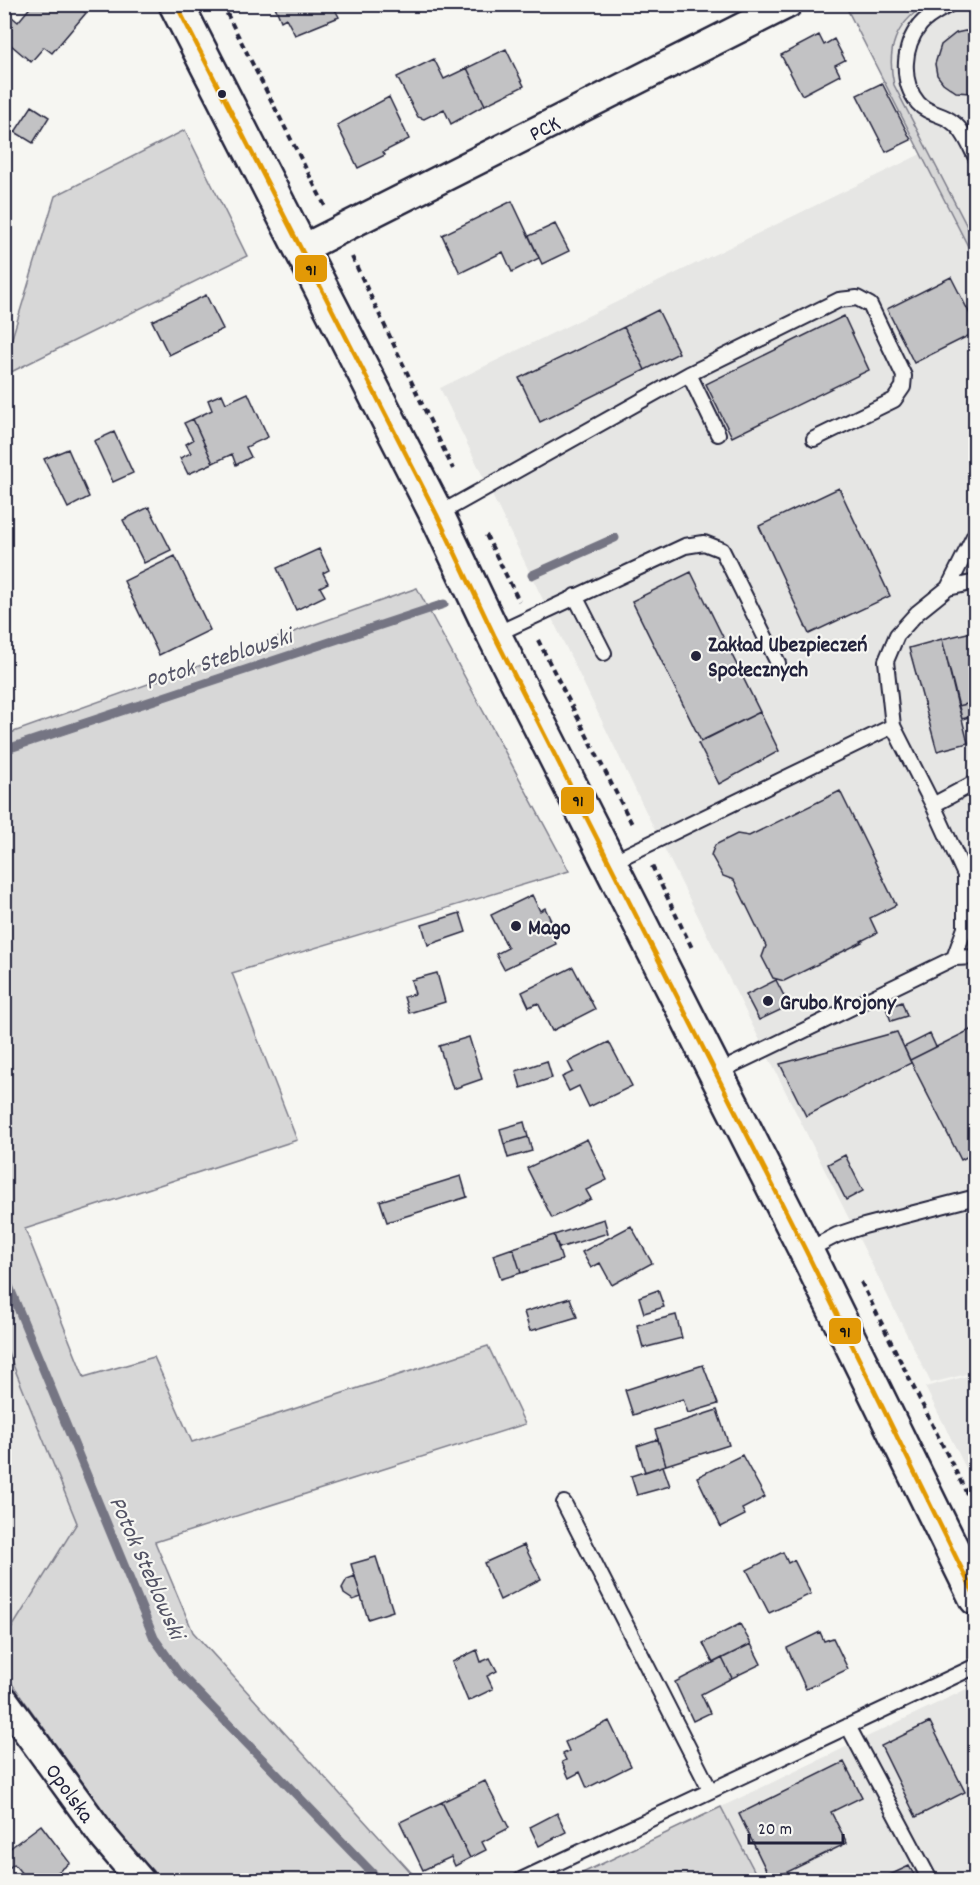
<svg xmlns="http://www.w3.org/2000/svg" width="980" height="1885" viewBox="0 0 980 1885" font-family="Dekko,sans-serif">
  <rect width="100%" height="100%" fill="#f6f6f2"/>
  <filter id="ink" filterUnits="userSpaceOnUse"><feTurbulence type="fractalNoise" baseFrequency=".0167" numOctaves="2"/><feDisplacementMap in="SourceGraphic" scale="12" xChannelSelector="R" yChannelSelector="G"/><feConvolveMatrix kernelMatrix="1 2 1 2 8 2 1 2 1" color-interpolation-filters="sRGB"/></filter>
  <g filter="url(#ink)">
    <path fill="#e6e6e4" d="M845,5H975V1372L931,1383L650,820L440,388L921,154Z
      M4,1345L77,1523L5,1639H4Z
      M975,1374H976L975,1486L925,1387Z
      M975,1685V1806L967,1810L975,1827V1880H848L843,1871L824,1880H759L721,1807Z"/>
    <path fill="#d7d7d7" stroke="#7c7c89" stroke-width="1.5" d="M845,5H925C895,25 886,49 894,85L975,242V260Z
      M185,130L247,256L5,375V361L55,196Z
      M417,588L569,871L232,973L297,1140L25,1229L84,1377L154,1357L192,1442L488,1346L525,1424L155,1542L193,1632L418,1880H162L130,1848L5,1674V1639L77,1523L5,1345V735Z
      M721,1807L759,1880H567L572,1878Z"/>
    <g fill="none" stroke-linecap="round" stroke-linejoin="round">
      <path stroke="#757583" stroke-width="9" d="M532,575L615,538
        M4,750L444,604
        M4,1274L154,1638L178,1672L379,1880"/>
    </g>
    <path fill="#c2c2c4" stroke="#22223b" stroke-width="1.5" d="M33,4H76L86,13L52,53L44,47L31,62L4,39V26L12,17L18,22Z
      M274,4H332L339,17L295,35L286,18L281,21Z
      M965,31L976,32V102L971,93L956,92L943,83L937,75L935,64L941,45L956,33Z
      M819,35L824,45L834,39L845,60L835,65L840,75L802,95L781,55Z
      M506,49L524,86L485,105L467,68Z
      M434,59L444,79L467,68L485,105L451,124L444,109L424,119L418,117L397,77Z
      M882,83L911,140L886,152L857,95Z
      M389,97L409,139L383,152L385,155L358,168L337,125Z
      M32,106L49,117L33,143L15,132Z
      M512,201L539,258L512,272L503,252L460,273L442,235Z
      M555,224L569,251L542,264L529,236Z
      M951,277L976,326V332L914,363L887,309Z
      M206,295L223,329L169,355L152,321Z
      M658,310L679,353L645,370L624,327Z
      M844,316L869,370L732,437L706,384Z
      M624,327L645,370L540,422L519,378Z
      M248,393L268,437L246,447L251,457L236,465L232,454L213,463L193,419L212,410L208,400L222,394L226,403Z
      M193,419L213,463L188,474L180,458L191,453L186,444L193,440L184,423Z
      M114,432L133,473L113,482L94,441Z
      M68,449L89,497L68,508L44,459Z
      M839,488L890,596L809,634L759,526Z
      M149,507L171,550L144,563L123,520Z
      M319,549L329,570L323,573L328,583L320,587L325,596L296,610L277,568Z
      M175,556L210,630L159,655L124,581Z
      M691,572L760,712L701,741L632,601Z
      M976,631V702L958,706L942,639Z
      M942,639L968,743L937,751L909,648Z
      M976,702V715L962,719L958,706Z
      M760,712L779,751L719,784L698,743Z
      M840,791L896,905L870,918L877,933L861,941L862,942L784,981L773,978L762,957L766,946L734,880L723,876L711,855L715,845L737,834L749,836Z
      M532,895L540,911L545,908L554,927L549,929L556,944L504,969L496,954L508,948L491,915Z
      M460,913L466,932L428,945L422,925Z
      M573,967L595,1009L552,1031L538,1003L529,1007L522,992Z
      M437,973L445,1002L409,1013L404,997L415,994L411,980Z
      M776,980L789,1006L759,1020L746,995Z
      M902,1002L907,1016L891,1021L886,1008Z
      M976,1027V1152L961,1160L910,1060Z
      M897,1032L911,1063L806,1116L780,1064Z
      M930,1034L936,1047L910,1060L904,1047Z
      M469,1037L482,1079L453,1089L439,1046Z
      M609,1042L632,1086L589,1107L579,1086L569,1091L562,1077L573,1072L568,1062Z
      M547,1061L552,1078L521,1088L516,1071Z
      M524,1122L528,1137L504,1144L500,1129Z
      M528,1137L532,1151L508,1158L504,1144Z
      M587,1139L607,1180L586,1190L591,1199L552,1218L527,1168Z
      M845,1155L863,1191L846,1200L828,1164Z
      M461,1176L467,1197L387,1222L380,1201Z
      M604,1219L608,1233L559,1248L554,1235Z
      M631,1226L652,1263L612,1285L600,1263L591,1268L582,1252Z
      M554,1235L562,1260L521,1273L513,1248Z
      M513,1248L521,1273L501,1279L493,1255Z
      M658,1290L664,1307L644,1313L639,1297Z
      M570,1298L577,1317L530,1331L524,1312Z
      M676,1315L682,1338L643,1348L637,1325Z
      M703,1365L718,1404L688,1413L683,1399L633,1415L625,1390Z
      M717,1410L729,1445L666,1465L655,1430Z
      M658,1439L666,1465L645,1472L637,1446Z
      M742,1455L765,1497L742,1509L745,1515L721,1527L697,1477Z
      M663,1466L670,1486L637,1495L631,1476Z
      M524,1545L541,1579L500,1600L484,1563Z
      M783,1552L788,1563L794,1560L811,1594L769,1613L747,1570Z
      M376,1557L393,1611L368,1619L351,1564Z
      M355,1576L361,1597L353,1600L344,1594L342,1588L347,1579Z
      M740,1624L751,1644L713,1663L703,1643Z
      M820,1632L824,1641L833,1638L848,1669L806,1689L787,1648Z
      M751,1644L761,1664L732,1678L722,1658Z
      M477,1650L481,1662L490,1658L497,1671L487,1676L493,1689L468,1701L452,1662Z
      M722,1658L732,1678L701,1694L710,1713L693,1721L675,1682Z
      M609,1721L631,1766L587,1788L580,1772L569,1778L562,1762L566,1760L563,1754L569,1751L565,1742Z
      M930,1722L965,1792L916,1817L881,1746Z
      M844,1762L862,1797L831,1812L847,1843L771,1880L739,1814Z
      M485,1781L509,1828L482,1842L486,1850L470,1858L442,1802Z
      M442,1802L470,1858L455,1866L451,1857L423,1870L400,1822Z
      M557,1813L566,1832L539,1846L530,1827Z
      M41,1825L70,1863L47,1880H27L14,1864L9,1868L4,1861V1855L7,1853L5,1852Z
      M909,1866L917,1880H879Z"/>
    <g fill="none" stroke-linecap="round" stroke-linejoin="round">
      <g stroke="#22223b" stroke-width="18">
        <path id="service" d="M950,4C940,10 927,16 920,25C903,46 900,81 918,103C926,112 936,113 946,118C962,126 968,142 976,158
          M689,374L839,300L857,298L870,305L904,376L903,387L894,400L814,439
          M437,515L689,374L718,434
          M948,588L976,532
          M575,596L604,653
          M494,635L685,546L704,543L722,550L778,663
          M893,726L886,661L897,635L917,613L948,588L976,582
          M610,863L893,726L933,805L976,782
          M954,958L976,957
          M716,1073L954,958L965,928V875L933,805
          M806,1251L837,1235L864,1226L976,1197
          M564,1503L710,1790
          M848,1726L930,1880
          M521,1880L976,1666"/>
      </g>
      <g stroke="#22223b" stroke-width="32">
        <g id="minor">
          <path id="s1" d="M300,250L788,4"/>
          <path id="s2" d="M4,1700L105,1839L140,1880"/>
        </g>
      </g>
      <g stroke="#22223b" stroke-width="38">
        <path id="tertiary" d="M176,4L437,515L494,635L806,1251L976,1598"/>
      </g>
      <path stroke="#22223b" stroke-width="4" stroke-dasharray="6 4.5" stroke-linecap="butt" d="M222,4L325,206
        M352,257L453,469
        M486,535L519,601
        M538,640L633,826
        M652,866L692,948
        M861,1282L976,1512"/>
      <use href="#service" stroke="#f6f6f2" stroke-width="14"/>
      <use href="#minor" stroke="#f6f6f2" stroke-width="27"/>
      <use href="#tertiary" stroke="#f6f6f2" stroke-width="33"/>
      <g stroke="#f6f6f2" stroke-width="9">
        <path id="bus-1" d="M176,4L437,515L494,635L806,1251L976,1598"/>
      </g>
      <use href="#bus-1" stroke="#e29906" stroke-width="4.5"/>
    </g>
  </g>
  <g fill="#22223b" stroke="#f6f6f2" stroke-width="2">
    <circle cx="222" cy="94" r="5"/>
    <circle cx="696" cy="656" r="6"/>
    <circle cx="516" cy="926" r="6"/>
    <circle cx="768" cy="1001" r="6"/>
  </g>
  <g text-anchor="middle" stroke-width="4.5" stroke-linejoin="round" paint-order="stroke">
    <g font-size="22" fill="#22223b" stroke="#f6f6f2">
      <text dy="8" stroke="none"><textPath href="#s1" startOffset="273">PCK</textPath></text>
      <text dy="8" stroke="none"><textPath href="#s2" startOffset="114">Opolska</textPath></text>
    </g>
    <g font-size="22" font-weight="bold" fill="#22223b" stroke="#f6f6f2" text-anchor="start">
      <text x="708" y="651">Zakład Ubezpieczeń<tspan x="708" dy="25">Społecznych</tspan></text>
      <text x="528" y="934">Mago</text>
      <text x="780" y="1009">Grubo Krojony</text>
    </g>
    <g font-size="24" font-style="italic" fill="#535365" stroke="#f6f6f2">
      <text transform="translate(218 658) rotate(-18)" y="8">Potok Steblowski</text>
      <text transform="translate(148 1567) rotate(66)" y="8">Potok Steblowski</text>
    </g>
  </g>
  <g stroke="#f6f6f2" stroke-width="2">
    <rect x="294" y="254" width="34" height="29" rx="6" fill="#e29906"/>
    <rect x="560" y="786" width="35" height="29" rx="6" fill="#e29906"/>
    <rect x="828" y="1317" width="34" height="28" rx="6" fill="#e29906"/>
  </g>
  <g font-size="16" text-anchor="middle" font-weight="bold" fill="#111">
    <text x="311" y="275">91</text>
    <text x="578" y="806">91</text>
    <text x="845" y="1337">91</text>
  </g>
  <rect width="980" height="1885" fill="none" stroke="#f6f6f2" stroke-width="24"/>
  <rect x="12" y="12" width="956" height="1861" fill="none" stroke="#22223b" stroke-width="2" filter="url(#ink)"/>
  <path d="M749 1834v9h94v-9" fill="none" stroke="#22223b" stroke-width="3"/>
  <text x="758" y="1834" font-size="18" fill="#22223b" stroke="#f6f6f2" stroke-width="4.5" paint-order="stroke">20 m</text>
</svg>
